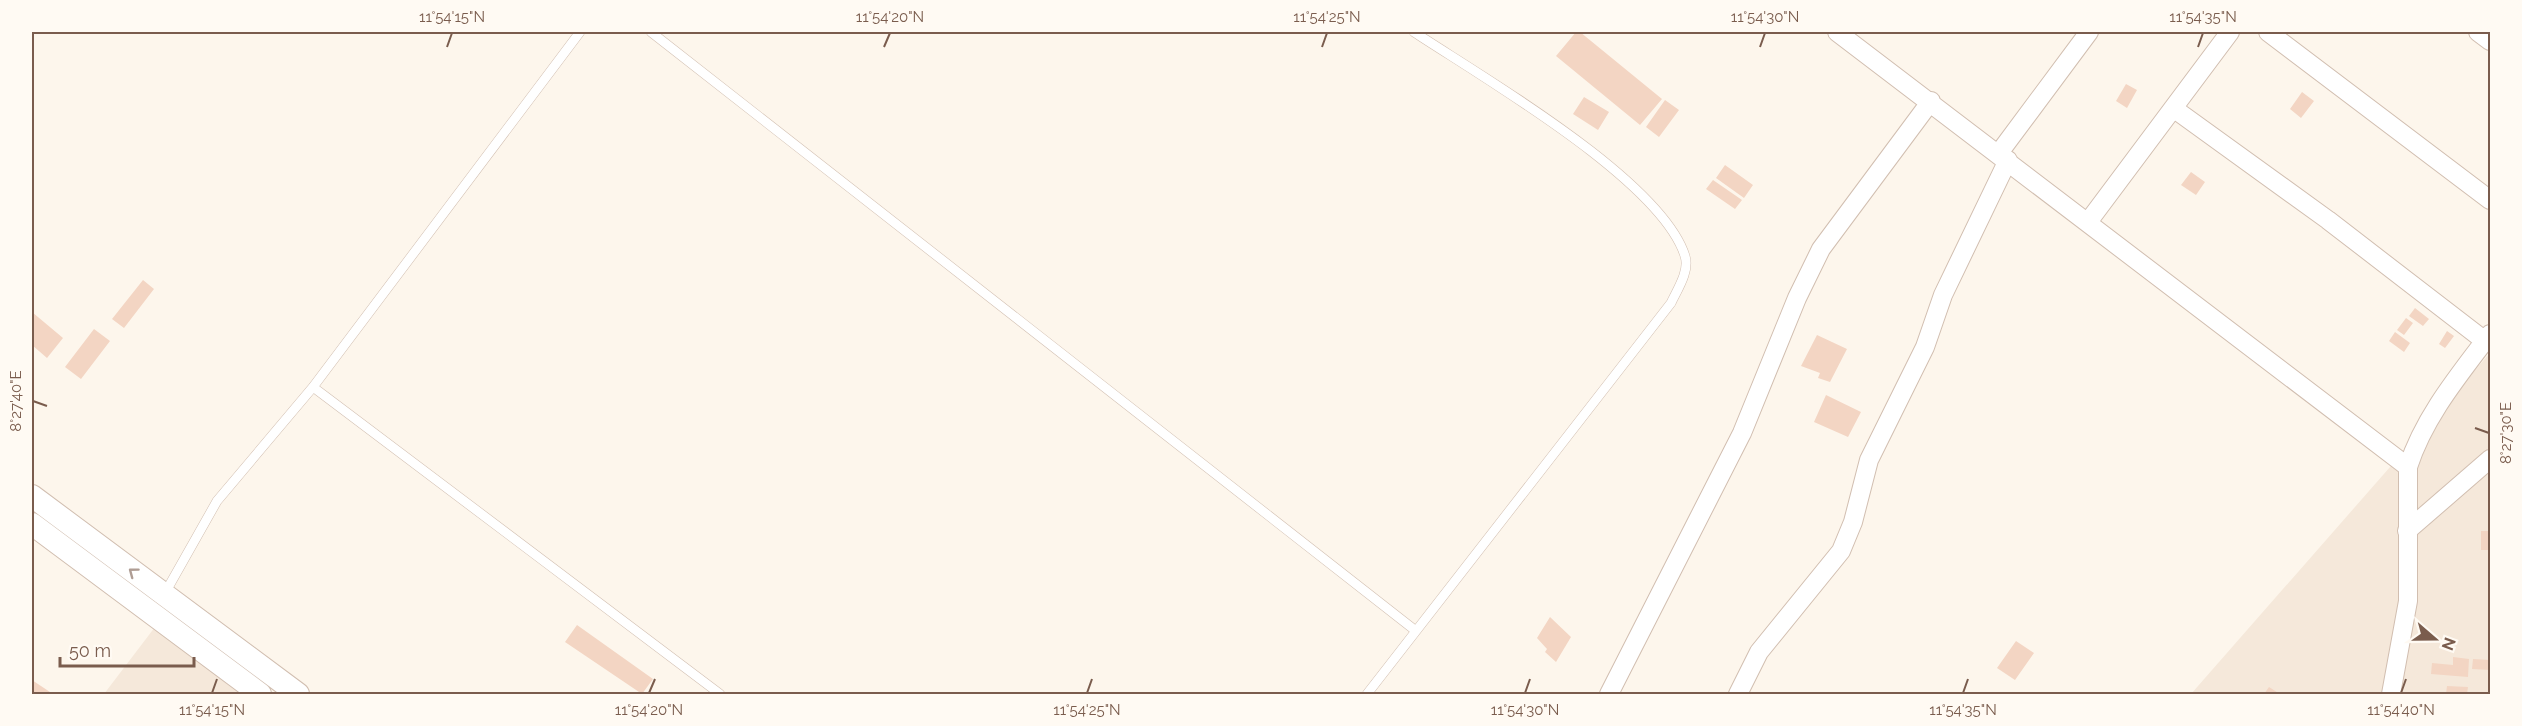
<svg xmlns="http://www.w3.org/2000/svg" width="2522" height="726" viewBox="0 0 2522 726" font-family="Raleway,sans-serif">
  <rect width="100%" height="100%" fill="#fdf6ec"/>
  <path fill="#f5e8da" d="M2490,353V694H2191Z
    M155,627L248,694H104Z"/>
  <path fill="#f3d5c3" d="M1576,32H1580L1662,99L1640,125L1556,56Z
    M2126,84L2137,90L2127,108L2116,101Z
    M2302,92L2314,101L2301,118L2290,109Z
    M1584,97L1609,112L1598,130L1573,114Z
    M1665,100L1679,110L1659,137L1646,127Z
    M1725,165L1753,185L1744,198L1716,178Z
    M2191,172L2205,182L2196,195L2181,185Z
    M1713,180L1742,200L1735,209L1706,189Z
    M143,280L154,289L124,328L112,319Z
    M2415,308L2429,319L2423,326L2409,316Z
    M32,312L63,338L47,358L32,345Z
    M2406,318L2413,323L2404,335L2397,330Z
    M94,329L110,341L81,379L65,367Z
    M2447,331L2454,336L2445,348L2439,344Z
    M2395,332L2410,343L2404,352L2389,341Z
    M1817,335L1847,349L1830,382L1818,378L1820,373L1801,366Z
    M1826,395L1861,412L1848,437L1814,422Z
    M2481,531H2490V550H2481Z
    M1550,617L1571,637L1556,662L1545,652L1547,649L1537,638Z
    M577,625L653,679L642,694L565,642Z
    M2016,641L2034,653L2015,680L1997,668Z
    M2453,657L2469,659L2468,677L2431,674L2432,663L2453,665Z
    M2473,659L2490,660V670L2472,669Z
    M32,680L53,694H32Z
    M2447,686L2468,687L2467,694H2446Z
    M2269,687L2280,694H2264Z"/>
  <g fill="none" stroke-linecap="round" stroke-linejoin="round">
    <g stroke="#d1beb0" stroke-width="10">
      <path id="service" d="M651,32L1416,631
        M313,387L720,694
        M165,593L217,501L313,387L580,32
        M1367,694L1671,303C1677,290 1690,271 1685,256C1661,180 1482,77 1414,32"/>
    </g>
    <g stroke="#d1beb0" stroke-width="20">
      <path id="minor" d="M1837,32L2408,467
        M2268,32L2490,200
        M2478,32L2490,41
        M2173,108L2328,220L2485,341
        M1999,153L2089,32
        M2088,222L2230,32
        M2407,531L2490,459
        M1609,694L1742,433L1797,298L1821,249L1931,101
        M1738,694L1759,652L1841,551L1853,522L1869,460L1925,347L1943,295L2008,160
        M2391,694L2408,601V467C2424,417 2459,375 2490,334"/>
    </g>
    <g stroke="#d1beb0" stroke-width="24">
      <path id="tertiary" d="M32,496L298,694
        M32,524L260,694"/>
    </g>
    <use href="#service" stroke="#fff" stroke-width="9"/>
    <use href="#minor" stroke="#fff" stroke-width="18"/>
    <use href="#tertiary" stroke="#fff" stroke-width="22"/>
  </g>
  <defs><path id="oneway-chevron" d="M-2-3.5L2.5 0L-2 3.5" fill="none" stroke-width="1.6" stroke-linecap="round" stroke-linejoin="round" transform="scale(1.5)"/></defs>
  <use stroke="#af9d94" href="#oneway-chevron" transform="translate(133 572) rotate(-143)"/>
  <path fill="none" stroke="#7a5c4d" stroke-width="2" d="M447,47L452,33M884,47L890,33M1322,47L1327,33M1760,47L1765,33M2198,47L2203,33M33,401L47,406M2475,428L2489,433M212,693L217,679M649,693L655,679M1087,693L1092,679M1525,693L1530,679M1963,693L1968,679M2401,693L2406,679"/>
  <rect width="2522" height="726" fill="none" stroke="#fffaf3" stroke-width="66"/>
  <g transform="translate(2435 639) rotate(110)" stroke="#fffaf3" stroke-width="4.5" paint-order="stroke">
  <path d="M0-4.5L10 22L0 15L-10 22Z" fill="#7a5c4d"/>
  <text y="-9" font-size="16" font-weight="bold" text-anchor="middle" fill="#7a5c4d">N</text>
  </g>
  <path d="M60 657v9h134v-9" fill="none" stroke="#7a5c4d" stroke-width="3"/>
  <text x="69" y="657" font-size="18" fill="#7a5c4d" stroke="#fffaf3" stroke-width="4.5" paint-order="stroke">50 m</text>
  <rect x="33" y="33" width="2456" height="660" fill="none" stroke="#7a5c4d" stroke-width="2"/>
  <g font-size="15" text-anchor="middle" fill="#7a5c4d">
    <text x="452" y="22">11°54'15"N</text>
    <text x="890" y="22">11°54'20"N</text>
    <text x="1327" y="22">11°54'25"N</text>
    <text x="1765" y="22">11°54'30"N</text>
    <text x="2203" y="22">11°54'35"N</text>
    <text transform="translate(16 401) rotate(-90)" y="5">8°27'40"E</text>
    <text transform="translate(2506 433) rotate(-90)" y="5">8°27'30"E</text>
    <text x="212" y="715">11°54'15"N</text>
    <text x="649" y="715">11°54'20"N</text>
    <text x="1087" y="715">11°54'25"N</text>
    <text x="1525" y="715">11°54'30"N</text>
    <text x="1963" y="715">11°54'35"N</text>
    <text x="2401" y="715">11°54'40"N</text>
  </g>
</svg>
